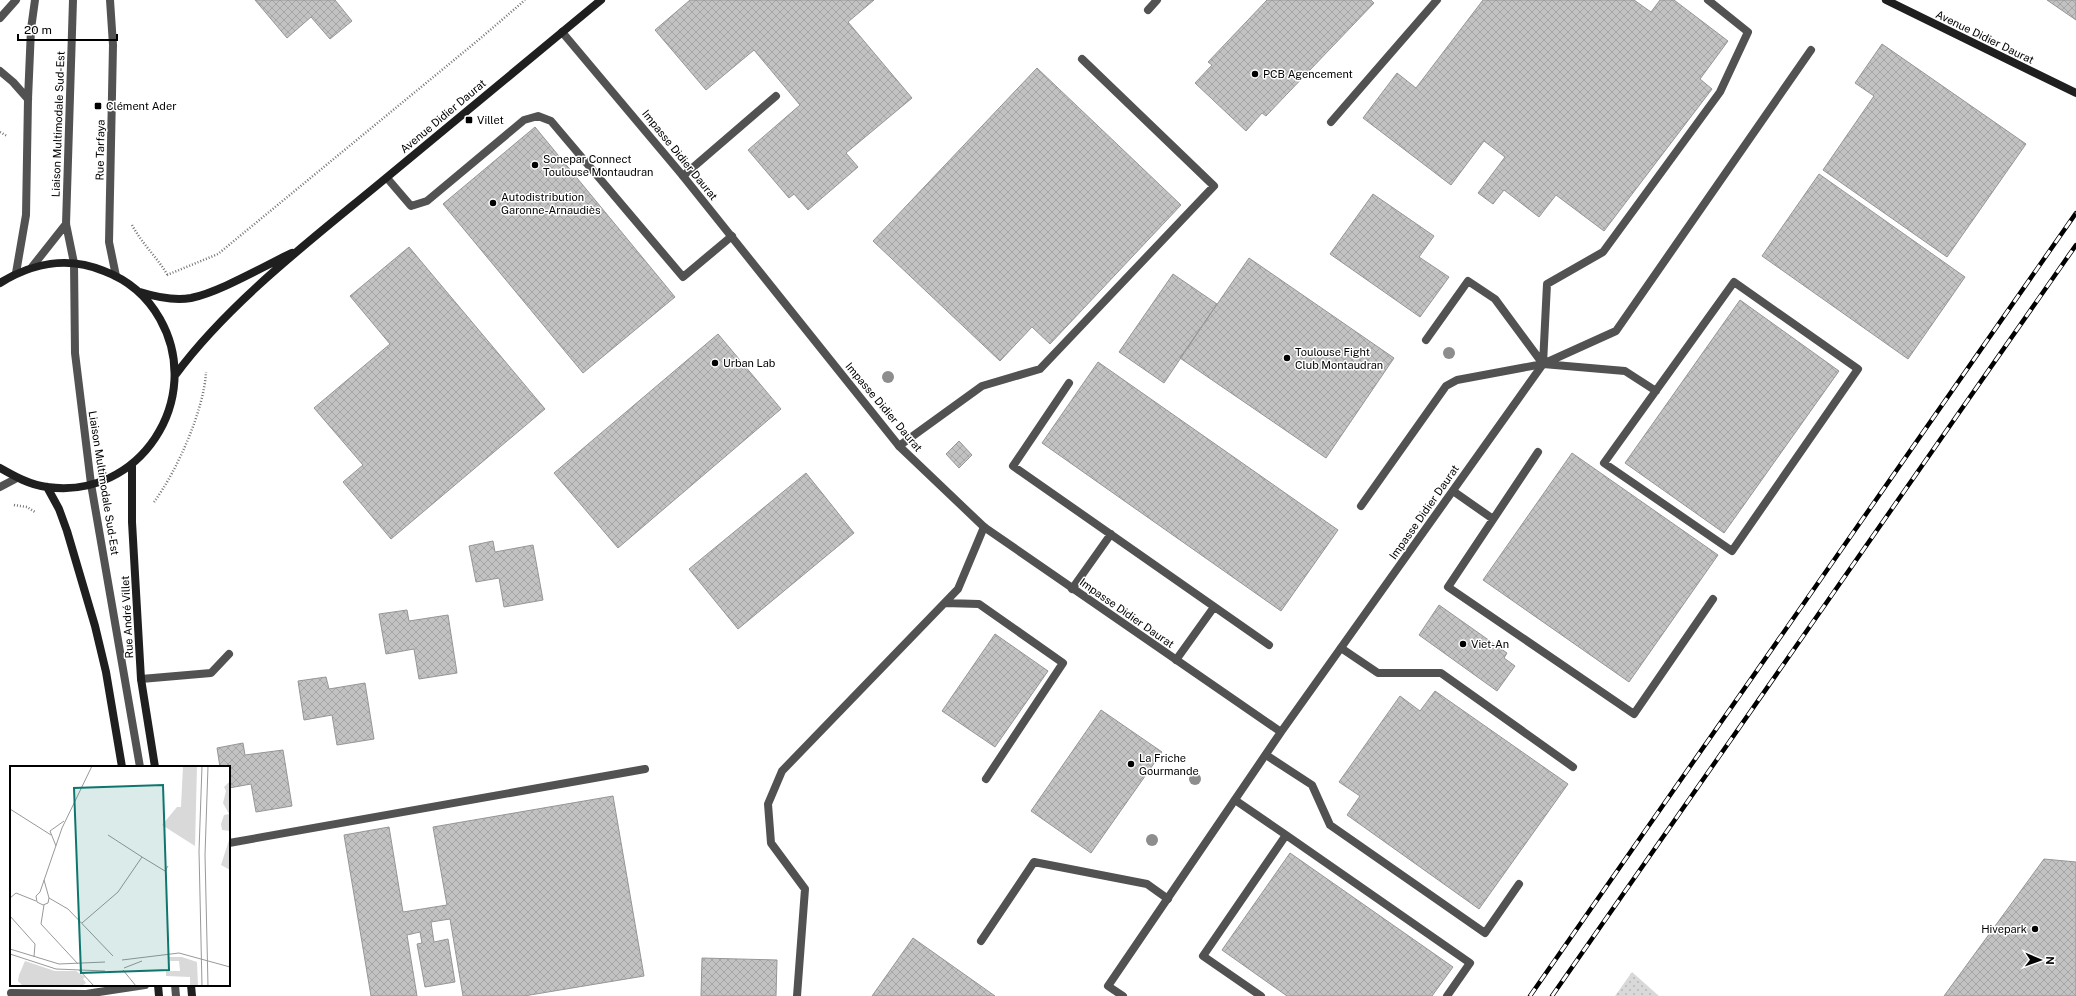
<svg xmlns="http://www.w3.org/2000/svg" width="2076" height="996" viewBox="0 0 2076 996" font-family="'Public Sans',sans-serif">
  <defs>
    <pattern id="grass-dots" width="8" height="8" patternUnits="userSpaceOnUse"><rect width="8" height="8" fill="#d9d9d9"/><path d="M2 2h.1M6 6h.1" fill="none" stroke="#b8b8b8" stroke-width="1.8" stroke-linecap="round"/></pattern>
    <pattern id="building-cross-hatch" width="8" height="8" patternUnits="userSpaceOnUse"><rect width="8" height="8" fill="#c2c2c2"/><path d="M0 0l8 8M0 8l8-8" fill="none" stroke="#a5a5a5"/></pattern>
  </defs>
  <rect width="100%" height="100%" fill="#fff"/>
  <path fill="url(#grass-dots)" d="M1632,972L1659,996H1615Z"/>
  <path fill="url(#building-cross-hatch)" stroke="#969696" d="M255,0H335L352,21L330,39L311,17L287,38Z
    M690,0H874L848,22L912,98L846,153L858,167L808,210L794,194L789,198L748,150L800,105L754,50L706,90L655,30Z
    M1267,0H1371L1374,3L1266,116L1262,113L1246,131L1195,83L1212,65L1208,62Z
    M1483,0H1634L1651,12L1660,0H1674L1728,41L1700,79L1712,89L1604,231L1556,195L1539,217L1504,190L1493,204L1478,193L1505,157L1484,141L1451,185L1363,118L1397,73L1416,88Z
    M2047,0H2076V20Z
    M1882,44L2026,144L1947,257L1823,170L1874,96L1855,83Z
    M1037,68L1181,205L1050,344L1032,327L1000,361L873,241Z
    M535,127L675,297L583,373L443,204Z
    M1819,174L1965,277L1908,359L1762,256Z
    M1373,194L1434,236L1419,257L1449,277L1420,317L1330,254Z
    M409,247L545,409L391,539L343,482L363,465L314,408L390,344L350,296Z
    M1249,258L1394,358L1326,458L1180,358Z
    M1173,274L1217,304L1164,383L1119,352Z
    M1740,300L1839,371L1724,533L1625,463Z
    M718,334L781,409L618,548L554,473Z
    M1098,362L1338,530L1281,611L1042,443Z
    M959,441L972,455L959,468L946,454Z
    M1572,453L1718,555L1629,682L1483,580Z
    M806,473L854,533L738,629L689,569Z
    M493,541L495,552L533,545L543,600L504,607L499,578L476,582L469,546Z
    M1439,605L1507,653L1504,658L1515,666L1497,691L1419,635Z
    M407,610L409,621L448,615L457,673L419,679L414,649L386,654L379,614Z
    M995,634L1048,671L995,747L942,711Z
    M326,677L329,689L365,683L374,739L337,745L332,715L304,720L298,681Z
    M1435,691L1568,784L1479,909L1347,815L1360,796L1339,782L1400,696L1420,711Z
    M1101,710L1162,752L1091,853L1031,811Z
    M243,743L245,755L283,750L292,806L256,812L251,784L229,788V767H220L217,748Z
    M613,796L644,976L524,996H463L450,919L431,922L434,942L448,939L455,982L425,987L417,944L422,943L420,932L407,935L417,996H371L344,835L389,827L403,912L447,905L433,827Z
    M1290,853L1453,967L1432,996H1287L1222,950Z
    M2044,859L2076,862V996H1944Z
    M913,938L995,996H872Z
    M702,958L777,960L776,996H701Z"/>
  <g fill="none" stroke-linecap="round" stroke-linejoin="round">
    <path stroke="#747474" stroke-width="2.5" stroke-dasharray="1 2" stroke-linecap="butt" d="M0,132L7,136
      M132,225C142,244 158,258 168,276
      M167,275L218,254L482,37L525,0
      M154,502C177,471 204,410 206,372
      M14,505L27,507L35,512"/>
    <path stroke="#525252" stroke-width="8" d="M73,0L66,224L74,263L75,353L91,484L140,767
      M1148,10L1157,0
      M1331,122L1437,0
      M683,176L776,96
      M387,178L411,206L427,201L524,120L538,116L551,121L683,277L732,236
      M32,267L66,224
      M1734,282L1858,369L1732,551L1604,463Z
      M1426,340L1468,281L1495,299L1543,364L1625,371L1656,391
      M1543,364L1547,284L1603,252L1720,92L1748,32L1708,0
      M1069,383L1013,466L1269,645
      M899,446L982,386L1040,369L1214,186L1082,59
      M1538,452L1448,587L1634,714L1713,599
      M1453,491L1493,519
      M1361,506L1446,386L1457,380L1543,364L1616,331L1811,50
      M1072,589L1111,534
      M945,603L979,604L1063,663L986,779
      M1341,648L1378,673H1441L1573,767
      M1176,660L1214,607
      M141,679L211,673L229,654
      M1266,755L1312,785L1330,825L1485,933L1519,884
      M1235,800L1286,835
      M229,843L645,769
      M981,941L1034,862L1147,884L1168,899
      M175,985L176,996
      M11,993L86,994L145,985
      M797,996L805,889L771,843L768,804L782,771L958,589L984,527
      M1261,996L1203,956L1286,835L1470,963L1447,996"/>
    <path stroke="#525252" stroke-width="8" d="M110,0L113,45L109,242L116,276
      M0,18L16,0
      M562,32L683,176L899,446L984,527L1281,732L1108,986L1123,996
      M0,71L13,82L28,99
      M16,273L26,215L28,99L31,29L35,0
      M0,487L17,478
      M1281,732L1543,364"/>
    <path stroke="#1f1f1f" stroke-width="8" d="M1886,0L2076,93
      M0,283C32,263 68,256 104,271C128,280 147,296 160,319C205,399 140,500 47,487C30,485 14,476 0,468
      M140,292C156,297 174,301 191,298C220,292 264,266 292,253
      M176,374C231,300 315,237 386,178C458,119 529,59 601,0
      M132,465V522L141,679L155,767
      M47,487L59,509L67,531L95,626L106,672L122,767
      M158,985L159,996
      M191,985L192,996"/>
    <g stroke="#000" stroke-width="4.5">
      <path id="rail" d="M1530,996L2076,213
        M1552,996L2076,245"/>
    </g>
    <use href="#rail" stroke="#fff" stroke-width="3" stroke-dasharray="9" stroke-linecap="butt"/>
  </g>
  <g fill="#8d8d8d">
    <circle cx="1449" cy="353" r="6"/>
    <circle cx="888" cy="377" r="6"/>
    <circle cx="1195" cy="779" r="6"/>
    <circle cx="1152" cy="840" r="6"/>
  </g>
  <g fill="#000" stroke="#fff" stroke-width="1.5">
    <circle cx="1255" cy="74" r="4"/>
    <rect x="94" y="102" width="8" height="8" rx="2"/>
    <rect x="465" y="116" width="8" height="8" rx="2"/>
    <circle cx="535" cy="165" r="4"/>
    <circle cx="493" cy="203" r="4"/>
    <circle cx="1287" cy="358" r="4"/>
    <circle cx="715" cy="363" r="4"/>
    <circle cx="1463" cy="644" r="4"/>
    <circle cx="1131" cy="764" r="4"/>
    <circle cx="2035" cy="929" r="4"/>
  </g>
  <g text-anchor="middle" stroke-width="3" stroke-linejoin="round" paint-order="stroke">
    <g font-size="11" fill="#000" stroke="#fff">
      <text transform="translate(1985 37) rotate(26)" y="4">Avenue Didier Daurat</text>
      <text transform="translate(443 116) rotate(-40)" y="4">Avenue Didier Daurat</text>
      <text transform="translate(58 124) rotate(-88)" y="4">Liaison Multimodale Sud-Est</text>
      <text transform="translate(100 150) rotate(-89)" y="4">Rue Tarfaya</text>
      <text transform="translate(680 155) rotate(51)" y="4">Impasse Didier Daurat</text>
      <text transform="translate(884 407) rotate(50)" y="4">Impasse Didier Daurat</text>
      <text transform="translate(104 483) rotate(81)" y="4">Liaison Multimodale Sud-Est</text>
      <text transform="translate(1424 512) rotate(-55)" y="4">Impasse Didier Daurat</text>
      <text transform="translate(1127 613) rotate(35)" y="4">Impasse Didier Daurat</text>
      <text transform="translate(127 617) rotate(-93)" y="4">Rue André Villet</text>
    </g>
    <g font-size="11" fill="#000" stroke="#fff" text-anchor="start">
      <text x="1263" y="78">PCB Agencement</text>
      <text x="106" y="110">Clément Ader</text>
      <text x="477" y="124">Villet</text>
      <text x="543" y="163">Sonepar Connect<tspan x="543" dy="13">Toulouse Montaudran</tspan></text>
      <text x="501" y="201">Autodistribution<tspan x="501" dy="13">Garonne-Arnaudiès</tspan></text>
      <text x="1295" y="356">Toulouse Fight<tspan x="1295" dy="13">Club Montaudran</tspan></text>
      <text x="723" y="367">Urban Lab</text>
      <text x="1471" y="648">Viet-An</text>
      <text x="1139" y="762">La Friche<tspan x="1139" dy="13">Gourmande</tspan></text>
      <text x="2027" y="933" text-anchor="end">Hivepark</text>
    </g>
  </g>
  <g transform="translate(10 766)">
    <rect width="220" height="220" fill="#fff"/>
    <path d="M173,0H187L185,80L152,59L167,41H171ZM159,191H172L187,196L188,220H180V211L156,210V205H170L169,195H160Z" fill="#d9d9d9"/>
    <path d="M220,15V65L212,64L211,58L214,49L219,48L213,37L216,25L214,21ZM220,71V104L211,99Z" fill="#d9d9d9"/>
    <path d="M15,195L45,205H66L75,211L73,213L76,217L72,220H13L8,215L9,209Z" fill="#d9d9d9"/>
    <path fill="none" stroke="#999" stroke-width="1" d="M192,0L189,85L192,220M198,0L195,89L198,220M0,43L41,69M98,69L132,91M46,80L40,65L54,55M34,114L39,132L38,137L33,139L27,136L26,130L30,126L52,62L82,0M0,132L6,127L26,135M39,132L58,143L103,190M34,139L31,158L68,198M0,150L25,178L24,191M72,157L108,126L132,91L155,105L158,100M0,183L49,198L95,196M0,188L46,203L95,205M112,194L169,187L220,201M114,202L132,195M69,204L84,220M113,204L126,220"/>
    <path fill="#0f766e" fill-opacity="0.15" stroke="#0f766e" stroke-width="2" d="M153,19L159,204L71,207L64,22Z"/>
    <rect width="220" height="220" fill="none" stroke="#000" stroke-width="2"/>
  </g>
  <g transform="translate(2040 960) rotate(92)" stroke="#ffffff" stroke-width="3" paint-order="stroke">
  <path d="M0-3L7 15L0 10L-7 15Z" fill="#000000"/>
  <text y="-6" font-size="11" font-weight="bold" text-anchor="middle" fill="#000000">N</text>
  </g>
  <path d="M18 34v6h99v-6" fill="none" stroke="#000000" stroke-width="2"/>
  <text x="24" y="34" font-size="12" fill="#000000" stroke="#ffffff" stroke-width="3" paint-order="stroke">20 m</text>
</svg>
